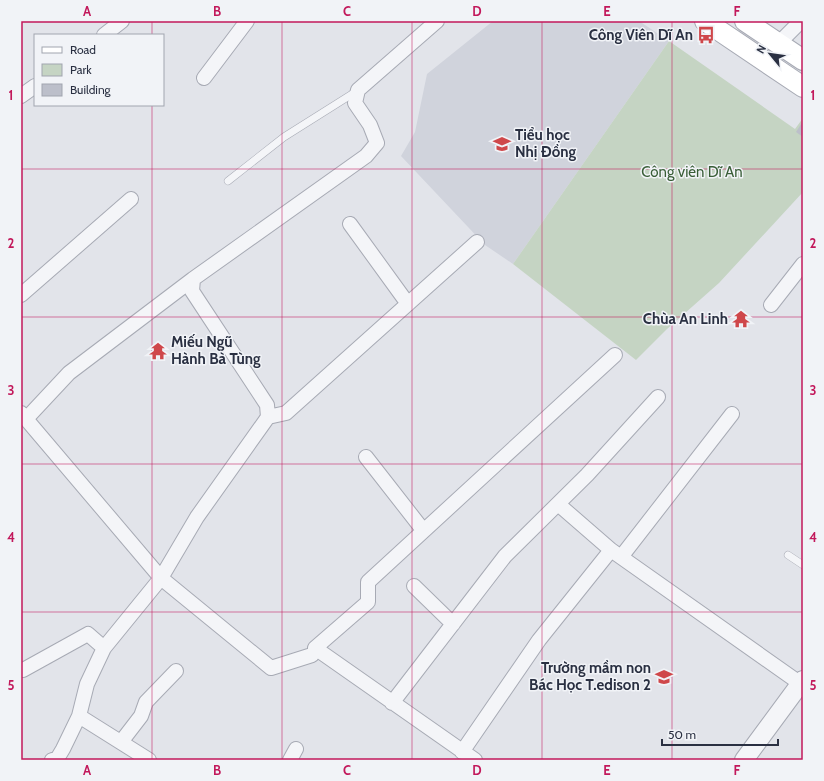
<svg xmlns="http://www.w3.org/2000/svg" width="824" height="781" viewBox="0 0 824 781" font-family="Cabin,sans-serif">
  <rect width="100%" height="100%" fill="#e2e4ea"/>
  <path fill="#d0d3dc" d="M493,21H639L669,41L513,264L485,245L401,156L415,132L427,74Z"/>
  <path fill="#c5d4c3" d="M669,41L795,129L803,118V192L719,283L667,329L636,360L513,264Z"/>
  <path fill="#bcbfca" d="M803,121V137L796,132Z"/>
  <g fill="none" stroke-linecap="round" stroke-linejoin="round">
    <g stroke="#a7aab4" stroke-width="8">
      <path id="service" d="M228,181L284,137L357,91
        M788,555L803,565"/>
    </g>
    <g stroke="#a7aab4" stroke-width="16">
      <path id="minor" d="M104,35L122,21
        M778,44L801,21
        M204,78L247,21
        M21,96L35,86
        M350,224L408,304
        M21,295L131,199
        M771,305L803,264
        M21,413L161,578L271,668L312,655
        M268,417L286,413L477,242
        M26,419L69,373L193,279
        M366,457L423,530
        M558,504L611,550L801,684
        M621,557L732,414
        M414,586L453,624
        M23,670L88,634L104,648
        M392,703L505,556L587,475L658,397
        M79,716L149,760
        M121,742L141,716L146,702L176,671
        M462,752L539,640L611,550
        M52,760L57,759L63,749L79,716L87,684L104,648L161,578L197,517L268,417L267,405L192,291L193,279L366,156L377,143L370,125L355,103L358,90L437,21
        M290,760L296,749
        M475,760L315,648L368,602V582L615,355"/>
    </g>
    <g stroke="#a7aab4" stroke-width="20">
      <path id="tertiary" d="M744,760L803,680"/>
    </g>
    <g stroke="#a7aab4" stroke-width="22">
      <path id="secondary" d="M705,21L803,87
        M745,21L803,60"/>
    </g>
    <use href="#service" stroke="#f4f5f8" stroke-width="7"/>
    <use href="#minor" stroke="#f4f5f8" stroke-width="14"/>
    <use href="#tertiary" stroke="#f4f5f8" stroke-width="18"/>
    <use href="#secondary" stroke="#fff" stroke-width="20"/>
  </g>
  <path fill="none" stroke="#c2185b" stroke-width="1" stroke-opacity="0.55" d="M152,21V35M282,21V760M412,21V760M542,21V760M672,21V760M152,105V760M21,169H803M21,317H803M21,464H803M21,612H803"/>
  <defs>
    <g id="bus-bare" transform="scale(1.38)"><path d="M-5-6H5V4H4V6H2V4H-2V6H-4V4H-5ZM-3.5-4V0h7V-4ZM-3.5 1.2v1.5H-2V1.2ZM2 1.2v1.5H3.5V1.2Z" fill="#cf474a" stroke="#f1f3f7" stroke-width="2.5" paint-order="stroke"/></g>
    <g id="school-bare" transform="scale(1.38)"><path d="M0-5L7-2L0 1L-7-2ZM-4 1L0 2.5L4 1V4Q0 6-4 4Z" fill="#cf474a" stroke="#f1f3f7" stroke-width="2.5" paint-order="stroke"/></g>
    <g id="temple-bare" transform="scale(1.38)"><path d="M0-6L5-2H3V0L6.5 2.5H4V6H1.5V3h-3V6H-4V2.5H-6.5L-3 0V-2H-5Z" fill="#cf474a" stroke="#f1f3f7" stroke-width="2.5" paint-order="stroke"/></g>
  </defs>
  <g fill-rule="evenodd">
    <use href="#bus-bare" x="706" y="35"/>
    <use href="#school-bare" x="502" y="144"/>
    <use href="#temple-bare" x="741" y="319"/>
    <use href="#temple-bare" x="158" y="351"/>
    <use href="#school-bare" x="664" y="677"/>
  </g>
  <g text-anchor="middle" stroke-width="3" stroke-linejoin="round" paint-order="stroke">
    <g font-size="15" font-weight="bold" fill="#2a3042" stroke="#f1f3f7" text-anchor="end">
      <text x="693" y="40">Công Viên Dĩ An</text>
      <text x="515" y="140" text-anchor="start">Tiểu học<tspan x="515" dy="17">Nhị Đồng</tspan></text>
      <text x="728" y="324">Chùa An Linh</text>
      <text x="171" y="347" text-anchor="start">Miếu Ngũ<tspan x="171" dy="17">Hành Bà Tùng</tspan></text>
      <text x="651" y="673">Trường mầm non<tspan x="651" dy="17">Bác Học T.edison 2</tspan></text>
    </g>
    <g font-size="15" fill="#395e37" stroke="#f1f3f7">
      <text x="692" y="177">Công viên Dĩ An</text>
    </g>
  </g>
  <rect width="824" height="781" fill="none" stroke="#f1f3f7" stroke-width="44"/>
  <rect x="34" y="34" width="130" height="72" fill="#f1f3f7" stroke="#a1a5af"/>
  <rect x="42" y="47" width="20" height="6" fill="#ffffff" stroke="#a1a5af"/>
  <text x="70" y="54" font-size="12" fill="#2a3042">Road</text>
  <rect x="42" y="64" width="20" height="12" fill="#c5d4c3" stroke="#a1a5af"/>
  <text x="70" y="74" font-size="12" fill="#2a3042">Park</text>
  <rect x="42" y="84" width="20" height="12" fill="#bcbfca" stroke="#a1a5af"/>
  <text x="70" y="94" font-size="12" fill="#2a3042">Building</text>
  <g transform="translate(770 54) rotate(299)" stroke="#f1f3f7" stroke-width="3" paint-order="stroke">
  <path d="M0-3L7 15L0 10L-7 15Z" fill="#2a3042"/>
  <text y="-6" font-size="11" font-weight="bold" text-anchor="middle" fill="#2a3042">N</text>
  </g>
  <path d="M662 739v6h116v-6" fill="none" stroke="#2a3042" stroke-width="2"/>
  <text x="668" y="739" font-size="12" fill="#2a3042" stroke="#f1f3f7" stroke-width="3" paint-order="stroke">50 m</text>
  <rect x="22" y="22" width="780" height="737" fill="none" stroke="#c2185b" stroke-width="1.5"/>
  <g font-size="13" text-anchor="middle" font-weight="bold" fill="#c2185b">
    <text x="87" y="16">A</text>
    <text x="217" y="16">B</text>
    <text x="347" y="16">C</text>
    <text x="477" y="16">D</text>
    <text x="607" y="16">E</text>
    <text x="737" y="16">F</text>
    <text x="11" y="100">1</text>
    <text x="813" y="100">1</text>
    <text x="11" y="248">2</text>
    <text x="813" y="248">2</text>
    <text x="11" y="395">3</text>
    <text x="813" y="395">3</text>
    <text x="11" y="542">4</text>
    <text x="813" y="542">4</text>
    <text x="11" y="690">5</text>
    <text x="813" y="690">5</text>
    <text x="87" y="775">A</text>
    <text x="217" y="775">B</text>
    <text x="347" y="775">C</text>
    <text x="477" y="775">D</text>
    <text x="607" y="775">E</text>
    <text x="737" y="775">F</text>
  </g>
</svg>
